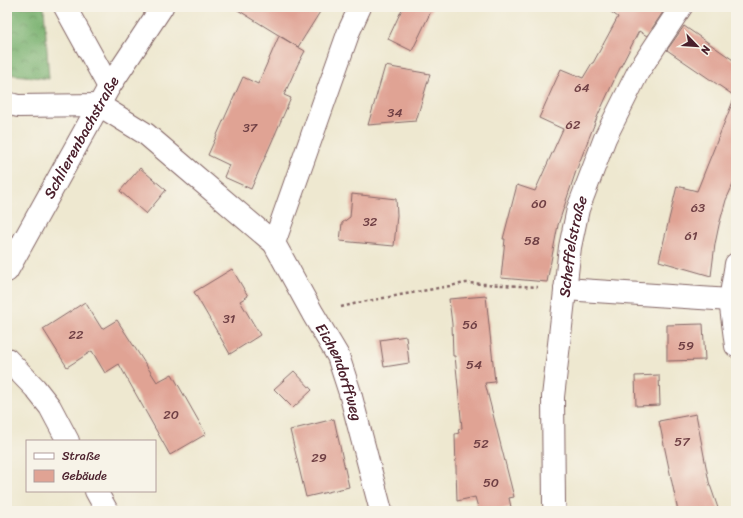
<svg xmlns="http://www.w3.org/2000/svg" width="743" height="518" viewBox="0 0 743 518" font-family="Sriracha,sans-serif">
  <defs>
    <pattern id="forest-crowns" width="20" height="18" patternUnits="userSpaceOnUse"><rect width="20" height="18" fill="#7ab271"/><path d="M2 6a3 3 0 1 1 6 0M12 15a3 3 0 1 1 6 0" fill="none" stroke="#66905d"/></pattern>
  </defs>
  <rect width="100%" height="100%" fill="#f7f3e8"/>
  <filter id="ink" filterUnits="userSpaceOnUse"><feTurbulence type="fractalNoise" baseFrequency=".025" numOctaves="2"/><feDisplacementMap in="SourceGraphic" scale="8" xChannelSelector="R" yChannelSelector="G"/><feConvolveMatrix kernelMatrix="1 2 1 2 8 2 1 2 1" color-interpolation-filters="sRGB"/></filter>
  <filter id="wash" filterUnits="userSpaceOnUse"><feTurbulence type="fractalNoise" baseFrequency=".012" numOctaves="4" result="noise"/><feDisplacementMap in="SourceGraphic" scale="16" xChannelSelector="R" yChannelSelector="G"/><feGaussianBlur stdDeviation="0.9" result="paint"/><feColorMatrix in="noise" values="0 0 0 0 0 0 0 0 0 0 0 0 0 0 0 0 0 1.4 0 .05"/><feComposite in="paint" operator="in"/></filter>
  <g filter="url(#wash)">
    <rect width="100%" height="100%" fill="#eee8d0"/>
    <path fill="url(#forest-crowns)" stroke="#62684e" d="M7,7H44L49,79L7,74Z"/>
    <g id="blocks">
      <path fill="#e0a394" d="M233,7H323L298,47Z
        M403,7H433L412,51L388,39Z
        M604,7H656L663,12L647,36L639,31L616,76L598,115L576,171L558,225L547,282L501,278L505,239H503L517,185L535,191L563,129L539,118L561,69L583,78L592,63H593L618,17Z
        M684,26L736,62V178L726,200L719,225L715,244L711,276L659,261L677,186L697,191L735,96L736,97L667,50Z
        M279,36L305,51L298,64L284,95L291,98L251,189L224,177L229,165L208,155L243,77L258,84Z
        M385,66L430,74L416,121L368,125Z
        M140,168L166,190L146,214L120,191Z
        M352,194L396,199L397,215L394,246L340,241L342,223L350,217Z
        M232,269L248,296L240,301L260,335L230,354L194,292Z
        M486,296L495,382L485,383L514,497L509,498L511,507L495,511H479L475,497L457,501L455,434L459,433L458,429L462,428L455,356H453L452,324L449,299Z
        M85,302L102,329L117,320L157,382L172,374L206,434L170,455L119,364L105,373L92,351L67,367L43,329Z
        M703,324L705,360L667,361V325Z
        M406,336L409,363L384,367L380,340Z
        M294,371L312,390L293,408L274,389Z
        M659,375L660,405L636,406L635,376Z
        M696,414L709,482L719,511H678L659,421Z
        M334,419L349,487L306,497L290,430Z"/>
    </g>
  </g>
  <g filter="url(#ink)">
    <use href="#blocks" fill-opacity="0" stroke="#836565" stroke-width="1"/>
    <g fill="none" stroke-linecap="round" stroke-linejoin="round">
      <g stroke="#836565" stroke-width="24">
        <g id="minor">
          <path d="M65,7L109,87"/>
          <path id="s1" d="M7,103L18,106L99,105L146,134L274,243L313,314L338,356L350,393L381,511"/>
          <path d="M274,243L349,31L360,7"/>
          <path d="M736,264L730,300L736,346"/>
          <path id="s2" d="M7,271L109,87L162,7"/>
          <path d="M565,289L730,300"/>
          <path d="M7,359L35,388L50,407L68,441"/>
          <path d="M96,491L107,511"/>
          <path id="s3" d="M555,511L554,503L553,397L570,247L578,209L605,138L638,72L681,7"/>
        </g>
      </g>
      <path stroke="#836565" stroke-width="2.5" stroke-dasharray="3 3" stroke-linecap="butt" d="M341,307L362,302L466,283L538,287"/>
      <use href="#minor" stroke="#fff" stroke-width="22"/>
    </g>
  </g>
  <g text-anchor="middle" stroke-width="3" stroke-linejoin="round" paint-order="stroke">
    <g font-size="13" fill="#704045">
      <text x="582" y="92">64</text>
      <text x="395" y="117">34</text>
      <text x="573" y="129">62</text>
      <text x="250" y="132">37</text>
      <text x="539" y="208">60</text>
      <text x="698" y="212">63</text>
      <text x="370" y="226">32</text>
      <text x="691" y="240">61</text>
      <text x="532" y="245">58</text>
      <text x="229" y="323">31</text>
      <text x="470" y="329">56</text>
      <text x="76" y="339">22</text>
      <text x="686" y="350">59</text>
      <text x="474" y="369">54</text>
      <text x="171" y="419">20</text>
      <text x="682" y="446">57</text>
      <text x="481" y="448">52</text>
      <text x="319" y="462">29</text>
      <text x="491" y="487">50</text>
    </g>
    <g font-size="15" fill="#4a1f2b" stroke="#f7f3e8">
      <text dy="5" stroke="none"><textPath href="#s2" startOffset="153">Schlierenbachstraße</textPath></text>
      <text dy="5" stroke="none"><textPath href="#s3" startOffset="266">Scheffelstraße</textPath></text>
      <text dy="5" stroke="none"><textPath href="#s1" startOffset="461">Eichendorffweg</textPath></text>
    </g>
  </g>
  <rect width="743" height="518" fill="none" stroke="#f7f3e8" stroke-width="24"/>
  <rect x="26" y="440" width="130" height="52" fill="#f7f3e8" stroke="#b29e9c"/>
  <rect x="34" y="453" width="20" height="6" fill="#ffffff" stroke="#b29e9c"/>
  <text x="62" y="460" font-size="12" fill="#4a1f2b">Straße</text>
  <rect x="34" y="470" width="20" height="12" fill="#e0a394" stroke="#b29e9c"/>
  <text x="62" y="480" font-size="12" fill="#4a1f2b">Gebäude</text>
  <g transform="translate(697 46) rotate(115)" stroke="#f7f3e8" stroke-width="3" paint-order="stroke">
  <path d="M0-3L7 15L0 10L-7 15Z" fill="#4a1f2b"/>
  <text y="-6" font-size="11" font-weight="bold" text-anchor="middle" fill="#4a1f2b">N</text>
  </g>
</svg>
